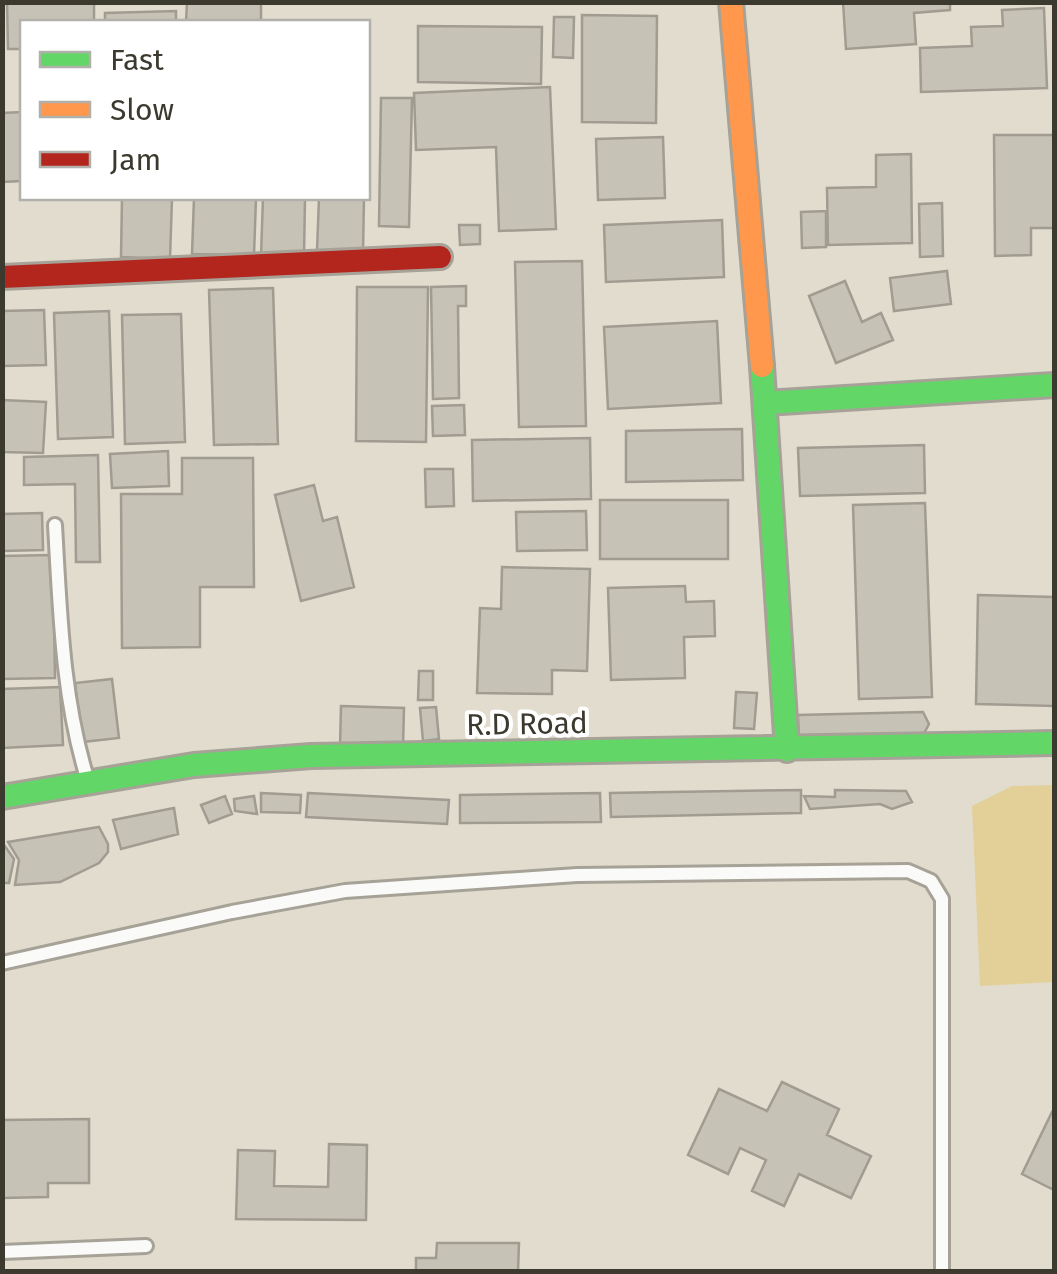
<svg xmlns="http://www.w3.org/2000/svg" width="1057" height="1274" viewBox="0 0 1057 1274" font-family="'Fira Sans',sans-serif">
  <rect width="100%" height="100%" fill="#e1dccd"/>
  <path fill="#e3cf98" d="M1054,785V982L980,986L972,806L1012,786Z"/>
  <path fill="#c7c2b6" stroke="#a19c91" stroke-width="2.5" d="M7,2H94V22H22V49H8Z
    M187,2H261V22H186Z
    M843,2H950V10L914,13L916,44L846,49Z
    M1044,8L1047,88L921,92L920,48L972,46L971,27L1003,26L1002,10Z
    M176,11V22H105V13Z
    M582,15L657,16L656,123L582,122Z
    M554,17H574L573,58L553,57Z
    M418,26L542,27L541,84L418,82Z
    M550,87L556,229L499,231L496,147L416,150L414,93Z
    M381,98H412L409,227L379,226Z
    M22,112V181L2,182V113Z
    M994,135H1054V228H1031V255L995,256Z
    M663,137L665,198L598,200L596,139Z
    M911,154L912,243L828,245L827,188L876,187V155Z
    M122,198H172L170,259L121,257Z
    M194,198H256L254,255L192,254Z
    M263,198H305L304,257L261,256Z
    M319,198H364L363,252L317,251Z
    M942,203L943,256L920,257L919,204Z
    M826,211V247L802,248L801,212Z
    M722,220L724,277L606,282L604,225Z
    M459,225H480V244L460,245Z
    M582,261L586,426L519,427L515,262Z
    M947,271L951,304L894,311L890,278Z
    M845,281L862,322L881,313L893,340L836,363L809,296Z
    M466,286V306H458L459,398L433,399L431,287Z
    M357,287H428L426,442L356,441Z
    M273,288L278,444L214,445L209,290Z
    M44,310L46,365L2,366V311Z
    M109,311L113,437L58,439L54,313Z
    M181,314L185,442L125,444L122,315Z
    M717,321L721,403L608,409L604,327Z
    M2,400L46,402L43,453L2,452Z
    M464,405L465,435L433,436L432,406Z
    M742,429L743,480L626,482V431Z
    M590,438L591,499L473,501L472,440Z
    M924,445L925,493L800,496L798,448Z
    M168,451L169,486L112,488L110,454Z
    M98,455L100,562H76L75,484L24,485V457Z
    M182,458H253L254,587H200V647L122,648L121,494H182Z
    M425,469H453L454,506L426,507Z
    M314,485L323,521L337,517L354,587L301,601L275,495Z
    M600,500H728V559H600Z
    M925,503L932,697L859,699L853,505Z
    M586,511L587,550L517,551L516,512Z
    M42,513L43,550L2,551V514Z
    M53,555L55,678L2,679V556Z
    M502,567L590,569L587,671L552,670V694L477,693L480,608L501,609Z
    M685,586L686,602L714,601L715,636L684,637L685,678L611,680L608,588Z
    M978,595L1054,597V706L976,704Z
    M419,671H433V700H418Z
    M112,679L119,738L82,742L75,683Z
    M60,687L63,745L2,748V689Z
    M736,692L757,693L754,729L734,728Z
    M341,706L404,708L403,748L340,747Z
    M436,707L439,739L423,741L420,708Z
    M923,712L929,724L921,739L799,743L798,715Z
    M801,790V813L611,817L610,793Z
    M835,790L906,791L912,802L892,809L880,804L810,809L804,796L835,797Z
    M261,793L301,795L300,813L261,812Z
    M308,793L449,800L447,824L306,817Z
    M600,793L601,822L460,823V795Z
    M225,796L232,814L209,823L201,805Z
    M254,796L257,814L235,811L234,799Z
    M174,808L178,834L121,849L113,820Z
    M99,827L108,844V852L99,863L60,882L15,885L19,860L8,842Z
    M2,842L14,859L9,883H2Z
    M782,1082L839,1109L827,1135L871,1156L851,1198L799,1174L784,1206L752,1191L766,1160L740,1148L728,1174L688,1155L719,1089L767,1111Z
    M1052,1112L1054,1113V1190L1022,1174Z
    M89,1119V1183H48V1197L2,1198V1120Z
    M329,1144L367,1145L366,1220L236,1219L238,1150L275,1151L274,1186L328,1187Z
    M437,1243H519L518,1272H416V1258H436Z"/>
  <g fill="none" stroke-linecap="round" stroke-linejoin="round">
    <g stroke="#a6a297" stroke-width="18">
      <path id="lane" d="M55,525C60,611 62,698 88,781
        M2,963L232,912L345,891L577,875L908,871L931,881L942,899V1272
        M2,1252L146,1246"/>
    </g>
    <g stroke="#a6a297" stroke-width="28">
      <path id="fast" d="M762,366L787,750
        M765,403L1054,385
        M2,797L194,765L311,756L1054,743"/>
    </g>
    <g stroke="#a6a297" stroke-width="28">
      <path id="slow" d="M731,2L762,366"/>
    </g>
    <g stroke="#a6a297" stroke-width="28">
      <path id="jam" d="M2,277L440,257"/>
    </g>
    <use href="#lane" stroke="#fafaf8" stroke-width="12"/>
    <use href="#fast" stroke="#63d668" stroke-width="22"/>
    <use href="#slow" stroke="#ff974d" stroke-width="22"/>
    <use href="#jam" stroke="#b3261e" stroke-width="22"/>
  </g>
  <g text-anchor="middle" stroke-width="8" stroke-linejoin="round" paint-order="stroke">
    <g font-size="30" fill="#3c392e" stroke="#fff">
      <text transform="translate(527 724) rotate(-1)" y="10">R.D Road</text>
    </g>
  </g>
  <rect width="1057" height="1274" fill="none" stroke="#3c392e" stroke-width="10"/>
  <rect x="20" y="20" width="350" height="180" fill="#ffffff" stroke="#b1b0ab" stroke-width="2.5"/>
  <rect x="40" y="52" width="50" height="15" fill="#63d668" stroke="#b1b0ab" stroke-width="2.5"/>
  <text x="110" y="70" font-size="30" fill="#3c392e">Fast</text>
  <rect x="40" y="102" width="50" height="15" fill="#ff974d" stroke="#b1b0ab" stroke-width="2.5"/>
  <text x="110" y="120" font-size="30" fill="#3c392e">Slow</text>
  <rect x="40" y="152" width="50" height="15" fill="#b3261e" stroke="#b1b0ab" stroke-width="2.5"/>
  <text x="110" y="170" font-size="30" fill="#3c392e">Jam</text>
</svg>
